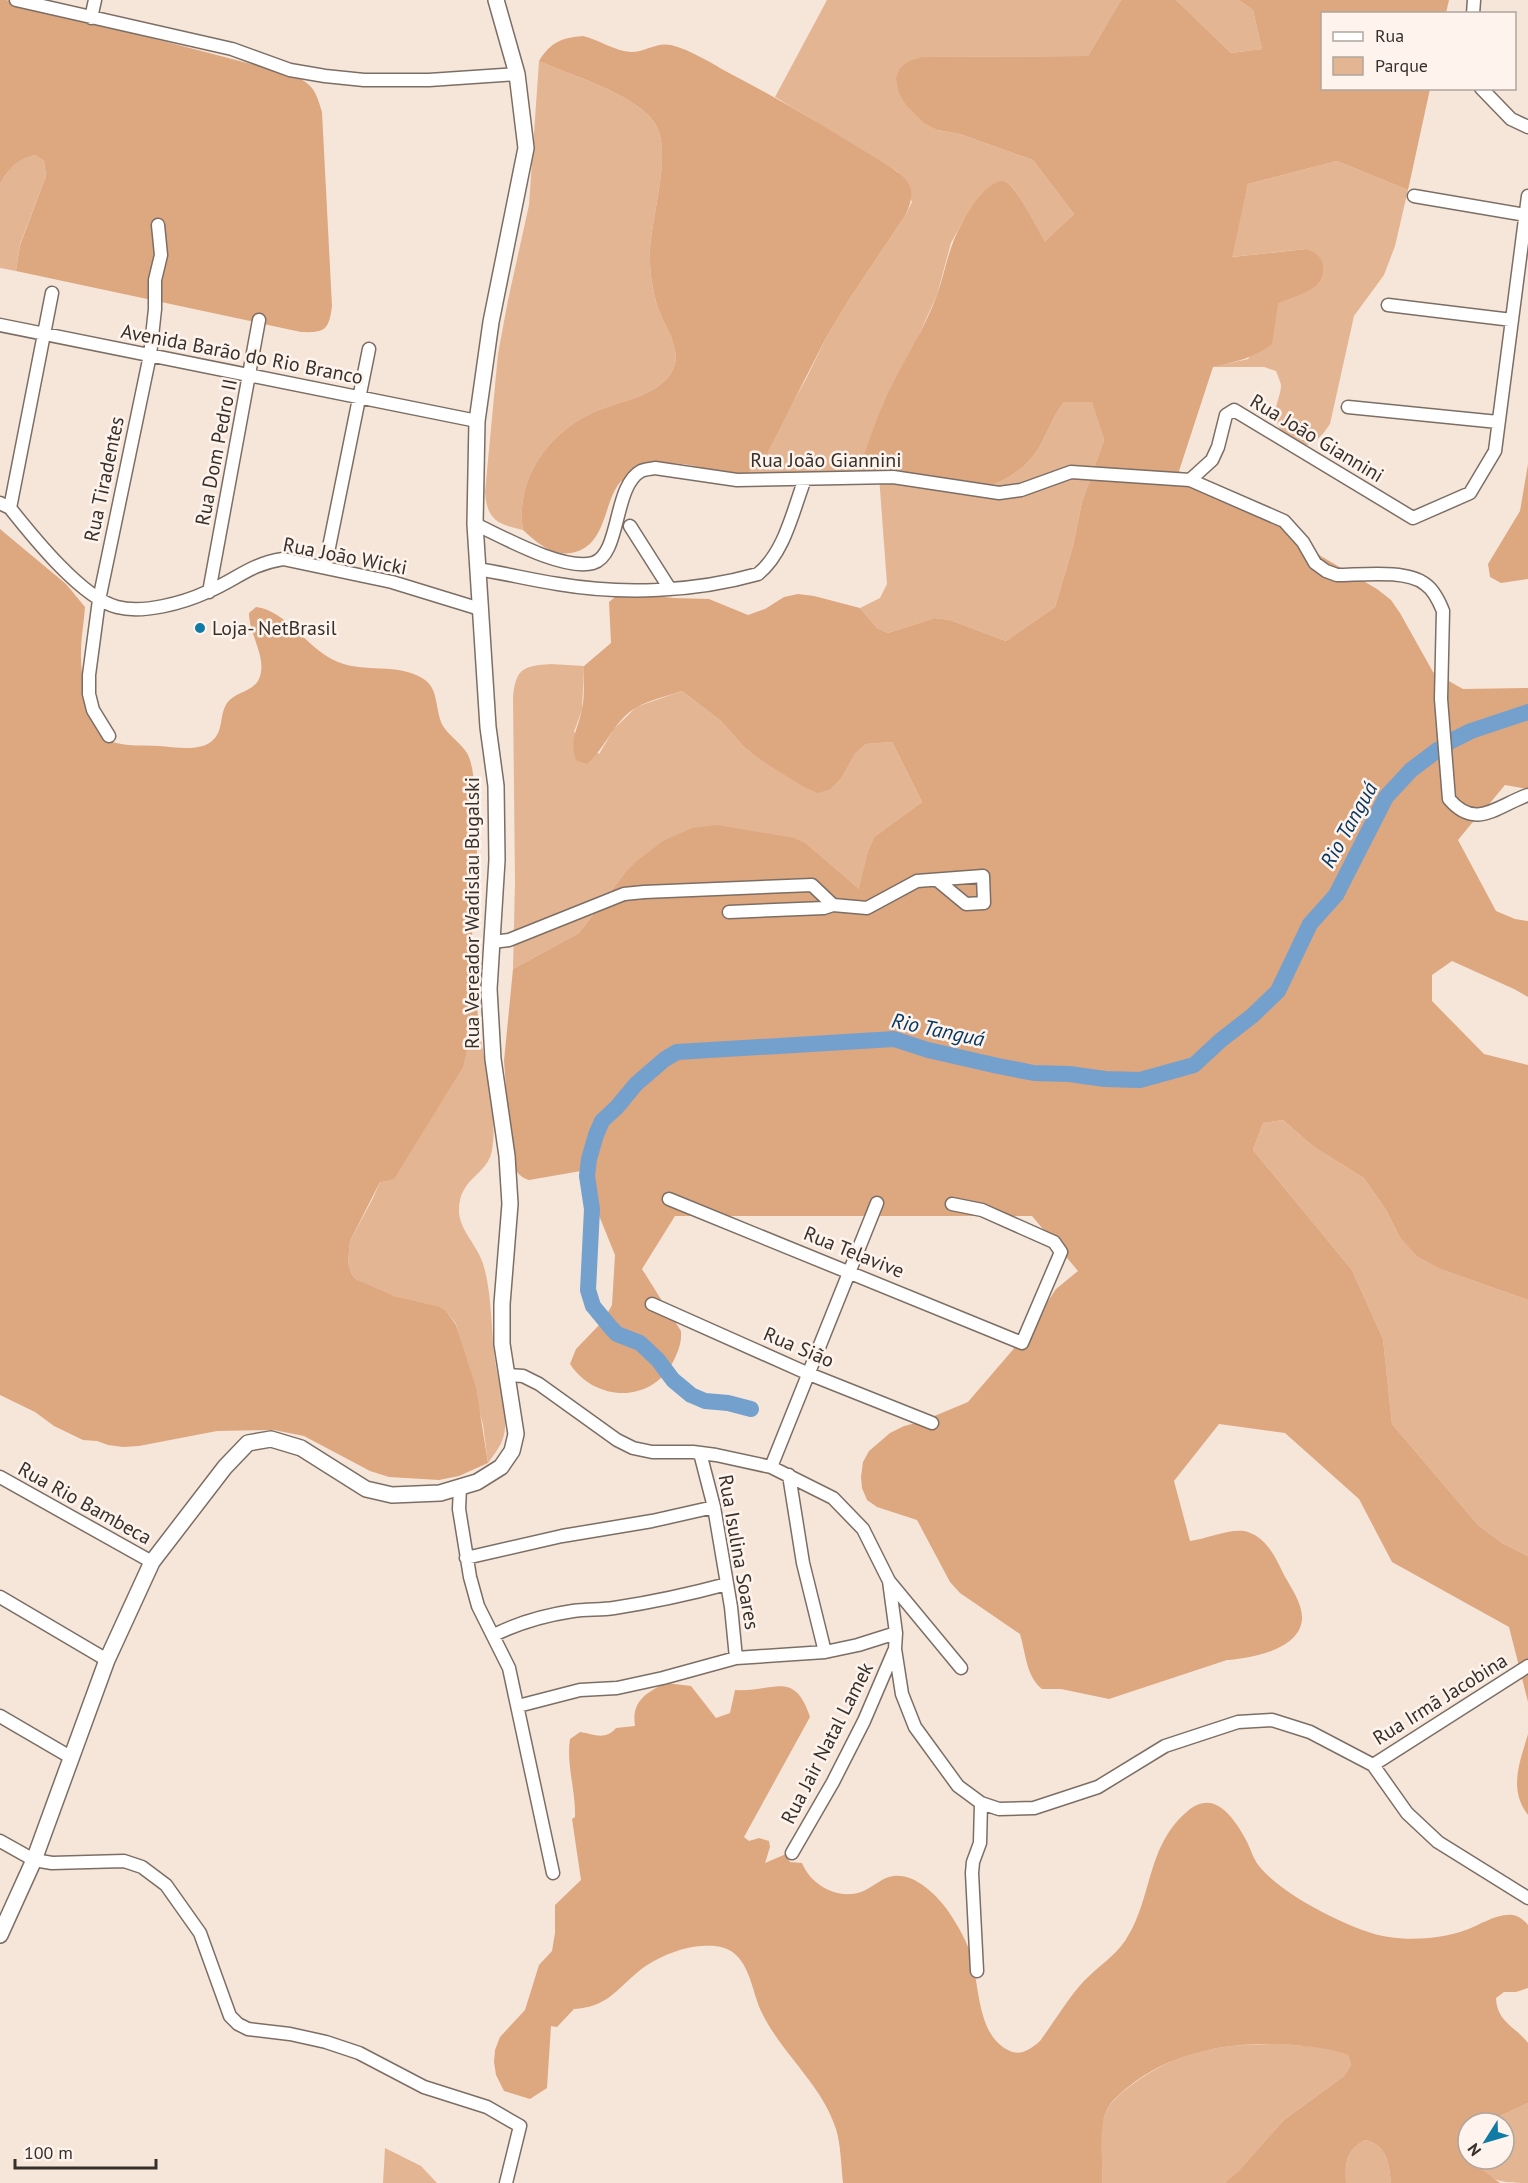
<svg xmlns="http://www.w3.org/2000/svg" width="1528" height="2183" viewBox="0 0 1528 2183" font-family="'PT Sans',sans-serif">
  <rect width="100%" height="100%" fill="#f6e6da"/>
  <path fill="#e4b593" d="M827,0H1121L1088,56L923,57L938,130L960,134L1033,160L1074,214L1045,243C1036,228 1017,184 1003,181L979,198L963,221L951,243L937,295L913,348L883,405L857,474L739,480L779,427L806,379L827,336L850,298L905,216L912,202L898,172L775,97Z
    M1176,0H1239L1253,10L1262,49L1231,53Z
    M539,61C570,75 635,94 654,122C675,151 648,223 650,260C650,274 653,291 657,305C664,328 687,353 669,376C652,398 615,402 592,413C547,434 515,480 523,530C497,524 487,520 485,492L498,354L508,300L529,205Z
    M35,155L44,161L46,176L20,244L16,271L0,268V184L11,167L21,158Z
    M1337,161L1408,190L1395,246L1384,275L1354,316L1330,424C1324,433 1314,447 1300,445C1284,442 1274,424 1276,408C1277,401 1281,393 1281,385C1280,381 1278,376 1276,371L1264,367H1213L1248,359L1278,304L1285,299L1308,291L1306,249L1231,257L1248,184Z
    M1092,401L1104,440L1082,502L1073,546L1055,607L1006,641L950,620L935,618L888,633L877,628L860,608L880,598L887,584L879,476L988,486C1008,480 1025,468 1037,451C1047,435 1052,417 1064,402Z
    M551,664L584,666L582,710L574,732L599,754L614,729L636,707L682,691L721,721L744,747L759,759L780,771L831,789L841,779L855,754L866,744L892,742L922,802L874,837L868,851L860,890L807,844L624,874L579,933L513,969L515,882L513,697C516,668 523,666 551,664Z
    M480,1033C485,1066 498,1117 492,1150C488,1176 458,1177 459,1212C460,1230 476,1244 482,1261C492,1288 491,1330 495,1360C498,1382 506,1405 505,1427C505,1441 496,1452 488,1463L483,1425L456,1324L447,1312L364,1287L352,1275L348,1263L350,1241L373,1198L392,1155L468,1045Z
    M1283,1120L1314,1147L1364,1178L1386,1210L1399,1236L1443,1270L1528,1300V1556L1502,1543L1478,1525L1392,1424L1383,1339L1352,1270L1253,1150L1263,1123Z
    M1281,2044L1330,2048L1348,2055L1351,2065L1344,2076L1284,2120L1233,2178L1225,2183H1102C1104,2160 1097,2137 1105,2114C1110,2101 1122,2092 1133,2084C1181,2049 1223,2044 1281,2044Z
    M1528,2103V2183C1501,2183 1489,2182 1471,2159H1504V2123H1485Z
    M1365,2140C1387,2145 1389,2163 1391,2183H1346C1345,2162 1346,2151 1365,2140Z
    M385,2148L421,2166L437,2183H383Z"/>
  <path fill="#dda780" d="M0,0H6L289,74C312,83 315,88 322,112L332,306C329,330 325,333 301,332L16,271L20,245L46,176L44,161L35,155C14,160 11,167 0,184Z
    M1121,0H1176L1231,53L1262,49L1253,10L1239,0H1449L1446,13L1322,14V88L1430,89L1408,190L1337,161L1248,184L1232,257L1306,249C1315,252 1323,257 1323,268C1324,293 1294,294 1278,304L1272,344C1254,358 1235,362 1213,367L1179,471L1229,501L1276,517L1314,552L1377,589L1391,600L1400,613L1433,672L1463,689L1528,688V789L1505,785L1490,803L1483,815L1472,823L1458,840L1496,911L1515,919L1528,921V997L1514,989L1452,961L1432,975V1001L1484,1054L1528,1065V1300L1443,1270L1417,1256L1399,1236L1386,1210L1364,1178L1314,1147L1283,1120L1263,1123L1253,1150L1352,1270L1383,1339L1392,1424L1478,1525L1502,1543L1528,1556V1702L1509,1627L1392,1562L1359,1499L1285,1433L1219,1424L1174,1481L1190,1541C1206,1539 1234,1527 1248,1532C1267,1539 1275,1556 1283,1573C1290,1586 1303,1604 1302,1619C1300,1650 1251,1658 1227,1660L1109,1699L1061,1689H1042C1026,1676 1026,1654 1020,1634L960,1593L950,1582L917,1520L877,1507L867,1500L862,1488L861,1477L863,1462L869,1451L890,1433L904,1426L920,1422L968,1402L1028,1332L1056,1289L1078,1271L1032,1216H675L642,1269L681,1331C682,1342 678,1352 673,1362C651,1404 595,1402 570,1364L576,1349L603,1321L612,1305L615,1255L581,1171L529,1180C516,1176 514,1167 511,1154L504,1061L513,969L579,933L624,874L637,861L663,841L692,828L717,825L794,838L807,844L859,889L868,851L874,837L922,802L892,742L866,744L855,754L841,779L831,789L818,793L804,787L759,759L744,747L721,721L682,691C667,696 650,700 637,707C615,719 606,748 587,764L576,760C569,738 578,730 582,709C585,696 583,680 584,666L611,643L609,602L620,593H634L673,598L709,599L748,615L765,609L784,597L798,594L814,596L860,608L877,628L888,633L935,618L950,620L1006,641L1055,607L1073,546L1082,502L1104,440L1092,402H1064C1052,417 1047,435 1037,451C1025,468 1008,480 988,486L857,474C867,447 876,419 888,393C904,360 924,330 937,295C946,269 948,248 962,223C970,209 985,183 1002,181C1014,179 1038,231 1045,242L1074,214L1033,160L960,134L938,130L924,123L906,105L899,93L896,78L900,68L909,61L923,57L1088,56Z
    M583,36C599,40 615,51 631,52C645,52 656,42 671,45C691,50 711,63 729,73C782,100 833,132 884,163C909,179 919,187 905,216L850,298L827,336L764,459L739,480C718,474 690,461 668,464C660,465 653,469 646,471C640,472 633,473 628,476C601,490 612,546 571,553C552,556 536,542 523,530C515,480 547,434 592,413C615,402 652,398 669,376C687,353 664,328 657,305C653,291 650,274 650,260C648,223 675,151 654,122C635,94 570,75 539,61C551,42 561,38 583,36Z
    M1528,464V579L1501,583L1490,577L1488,564L1520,511Z
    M0,529L66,584L85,607C84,622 81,638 81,653C80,671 89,730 105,739C120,747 142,745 159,746C174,747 199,752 212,741C224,731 219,715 227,703C235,692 253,692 259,679C268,658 249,635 249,613L256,607C286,610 309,651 338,662C364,673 398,663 422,678C440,688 434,709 443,726C449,736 461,743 467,753C473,764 473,777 475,788C482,842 472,894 472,947C472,975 477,1004 480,1033L468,1045L463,1067L394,1179L380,1182L350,1241L348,1263L352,1275L357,1280L394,1296L439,1307L447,1312L456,1325L476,1388L488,1463L459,1476L439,1480L389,1477L370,1471L304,1436L274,1430L217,1431L139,1446L123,1447L108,1445L97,1441L83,1440L54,1426L35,1412L0,1395Z
    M666,1683L691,1686L716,1718L730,1713L735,1690C773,1693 794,1668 810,1717L744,1837L749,1841L759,1838L769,1841L770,1847L765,1863L786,1854L790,1862L802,1863C811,1885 837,1900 861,1892C872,1888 882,1877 894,1876C915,1874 934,1893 946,1908C955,1921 965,1937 970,1952C980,1983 976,2034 1008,2050C1020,2057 1031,2049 1040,2041C1054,2022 1067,2000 1083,1982C1096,1968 1114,1957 1125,1941C1154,1897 1145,1845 1190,1809C1199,1802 1210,1800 1220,1807C1231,1814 1241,1830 1247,1842C1251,1850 1254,1860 1259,1866C1282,1895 1354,1932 1389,1937C1413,1941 1444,1938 1466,1930C1480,1925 1497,1913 1513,1915C1519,1916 1524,1920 1528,1925V1988L1516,1992H1504L1496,1998C1497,2022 1515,2026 1528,2043V2103L1485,2123H1468C1468,2137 1466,2144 1468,2159H1471L1478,2167L1500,2183H1391C1389,2163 1387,2145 1365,2140C1346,2151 1345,2162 1346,2183H1225L1238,2172L1284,2120L1344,2076L1351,2065L1348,2055C1330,2048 1314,2047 1294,2045C1238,2041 1183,2048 1136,2081C1124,2090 1110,2100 1105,2114C1098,2137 1104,2160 1102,2183H843C841,2165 841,2146 836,2129C822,2085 782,2054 762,2013C753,1995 751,1969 736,1955C727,1946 714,1945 702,1946C681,1947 655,1958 639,1971C615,1991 607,2007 574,2009L557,2027L551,2026L547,2088L530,2099L504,2091L496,2075L494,2062L495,2050L500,2037L525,2010L539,1965L552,1951L555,1933V1905L581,1880L572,1819L575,1817C576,1791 566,1765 570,1739L580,1732C594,1734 605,1741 616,1728L635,1726C631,1701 647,1692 666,1683Z
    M1528,1734V1815C1508,1789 1520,1762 1528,1734Z"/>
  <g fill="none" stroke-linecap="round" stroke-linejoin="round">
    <path stroke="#74a0ce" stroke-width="16" d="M1449,742L1471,731L1528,712
      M751,1409L728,1403L705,1401L691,1395L673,1380L658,1360L640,1343L617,1334L612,1329L593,1306L588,1290L592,1209L587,1176L589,1159L596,1135L602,1121L617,1107L636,1084L665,1059L677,1052L894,1039L928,1050L998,1066L1034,1073L1069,1074L1105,1079L1140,1080L1194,1065L1221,1040L1252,1016L1278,991L1310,924L1336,895L1386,797L1411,770L1439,749"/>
    <g stroke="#7c6e64" stroke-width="15">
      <path id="minor" d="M16,0L232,49L290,70L325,76L364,80H429L517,74
        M1473,14L1474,0
        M91,18L95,0
        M1481,88L1511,119L1528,127
        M1414,196L1526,215
        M1388,305L1512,320
        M0,325L477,421
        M1348,407L1498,422
        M1190,480L1284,521L1303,542L1315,563L1326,571L1337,575C1361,575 1406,569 1425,584C1434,590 1439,601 1443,611L1441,699L1449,799C1476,831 1498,805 1528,795
        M0,503L10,508C33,537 82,598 117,607C143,614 183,603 207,592C236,580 250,564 283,559L392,582L480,609
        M10,508L52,293
        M475,524C503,537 563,571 593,563C621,555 613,486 641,471C645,469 651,469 655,468L737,480L893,477L999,493L1021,490L1071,472L1190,480L1212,460L1218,447L1226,415L1234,410L1413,518L1470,493L1495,451L1528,196
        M630,526L670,589
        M325,567L369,349
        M477,569C504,573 531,580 558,584C623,595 694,592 758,574C785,552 793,510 805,479
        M209,592L259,320
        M109,736L93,710L89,694V675L99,600L150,355L155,309V280L161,255L158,225
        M729,912L824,908L833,905
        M492,942L509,940L624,894L644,892L812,885L833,905L867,908L917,881L983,876L984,903L966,904L937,880
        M669,1199L1022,1343L1061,1252L1054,1242L982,1210L952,1204
        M652,1304L809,1374L932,1423
        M507,1375L523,1376L539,1384L617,1440L633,1448L652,1452H693L716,1455L771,1467L833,1498L863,1529L889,1581L896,1633L895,1649L902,1694L915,1727L958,1786L981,1803L999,1809L1034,1808L1098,1787L1165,1746L1238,1722L1272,1720L1310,1732L1373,1765L1407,1813L1438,1842L1528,1898
        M700,1453L714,1507L731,1607L736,1658
        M771,1467L877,1203
        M789,1475L803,1563L825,1652
        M0,1477L152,1562
        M460,1487L459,1509L470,1577L478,1606L509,1668L553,1873
        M466,1558L562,1536L652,1521L714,1507
        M889,1581L961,1668
        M0,1597L107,1660
        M494,1635C518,1623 546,1615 573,1611C587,1609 601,1610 614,1608C653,1602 690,1594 727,1584
        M518,1706L580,1690L617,1688L663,1678L736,1658L825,1652L858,1645L896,1633
        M0,1716L72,1758
        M1373,1765L1528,1666
        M0,1841L34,1860L52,1863L124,1861L142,1867L166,1885L200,1933L226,2005L230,2016L238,2024L248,2029L290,2034L326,2042L359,2053L424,2087L487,2107L520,2126L506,2183
        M792,1853L833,1782L864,1721L894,1651
        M977,1971L972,1873L973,1862L980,1843L981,1803"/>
    </g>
    <g stroke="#7c6e64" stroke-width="18">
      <path id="major" d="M0,1935L34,1860L107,1660L152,1562L225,1467L248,1443L271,1439L301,1448L366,1489L392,1495L440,1493L477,1482L501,1467L512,1451L516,1434L502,1344V1304L510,1204L507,1156L493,1059L489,989L497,860L496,786L488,727L475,524L477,421L491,322L526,148L517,74L496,0"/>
    </g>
    <use href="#minor" stroke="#fff" stroke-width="12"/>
    <use href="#major" stroke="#fff" stroke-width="15"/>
  </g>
  <circle fill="#107ba5" stroke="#fef4ed" stroke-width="2" cx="200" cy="628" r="6"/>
  <g text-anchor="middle" stroke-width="5" stroke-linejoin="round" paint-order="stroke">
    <g font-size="20" fill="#36302b" stroke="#fef4ed">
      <text transform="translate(242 354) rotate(11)" y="7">Avenida Barão do Rio Branco</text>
      <text transform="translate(1317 438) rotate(31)" y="7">Rua João Giannini</text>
      <text transform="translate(216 452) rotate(-79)" y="7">Rua Dom Pedro II</text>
      <text x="826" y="467">Rua João Giannini</text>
      <text transform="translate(104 479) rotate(-78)" y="7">Rua Tiradentes</text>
      <text transform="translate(345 556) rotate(11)" y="7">Rua João Wicki</text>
      <text transform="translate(472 913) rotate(-90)" y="7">Rua Vereador Wadislau Bugalski</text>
      <text transform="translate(854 1252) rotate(22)" y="7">Rua Telavive</text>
      <text transform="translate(799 1347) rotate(23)" y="7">Rua Sião</text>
      <text transform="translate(85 1503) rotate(29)" y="7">Rua Rio Bambeca</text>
      <text transform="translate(739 1552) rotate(80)" y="7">Rua Isulina Soares</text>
      <text transform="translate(1440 1699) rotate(-32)" y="7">Rua Irmã Jacobina</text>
      <text transform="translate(827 1743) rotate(-63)" y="7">Rua Jair Natal Lamek</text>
    </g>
    <g font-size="20" fill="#36302b" stroke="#fef4ed" text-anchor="start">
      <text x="212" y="635">Loja- NetBrasil</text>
    </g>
    <g font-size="21" font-style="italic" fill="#053863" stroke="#fef4ed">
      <text transform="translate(1349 825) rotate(-61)" y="7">Rio Tanguá</text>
      <text transform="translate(938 1030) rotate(12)" y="7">Rio Tanguá</text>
    </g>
  </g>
  <rect x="1321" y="12" width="195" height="78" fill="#fef4ed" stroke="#aea69f" stroke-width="1.5"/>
  <rect x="1333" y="32" width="30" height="9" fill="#ffffff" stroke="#aea69f" stroke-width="1.5"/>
  <text x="1375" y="42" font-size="18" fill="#36302b">Rua</text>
  <rect x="1333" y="57" width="30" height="18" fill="#e4b593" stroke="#aea69f" stroke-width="1.5"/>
  <text x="1375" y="72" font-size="18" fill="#36302b">Parque</text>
  <g transform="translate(1486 2141) rotate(233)"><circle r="28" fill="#fef4ed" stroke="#aea69f" stroke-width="1.5"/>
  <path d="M0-4.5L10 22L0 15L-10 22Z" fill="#107ba5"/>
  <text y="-9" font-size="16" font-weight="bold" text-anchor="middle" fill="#36302b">N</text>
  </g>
  <path d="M15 2159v9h141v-9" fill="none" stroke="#36302b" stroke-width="3"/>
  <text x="24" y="2159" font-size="18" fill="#36302b" stroke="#fef4ed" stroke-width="4.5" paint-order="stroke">100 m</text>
</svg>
